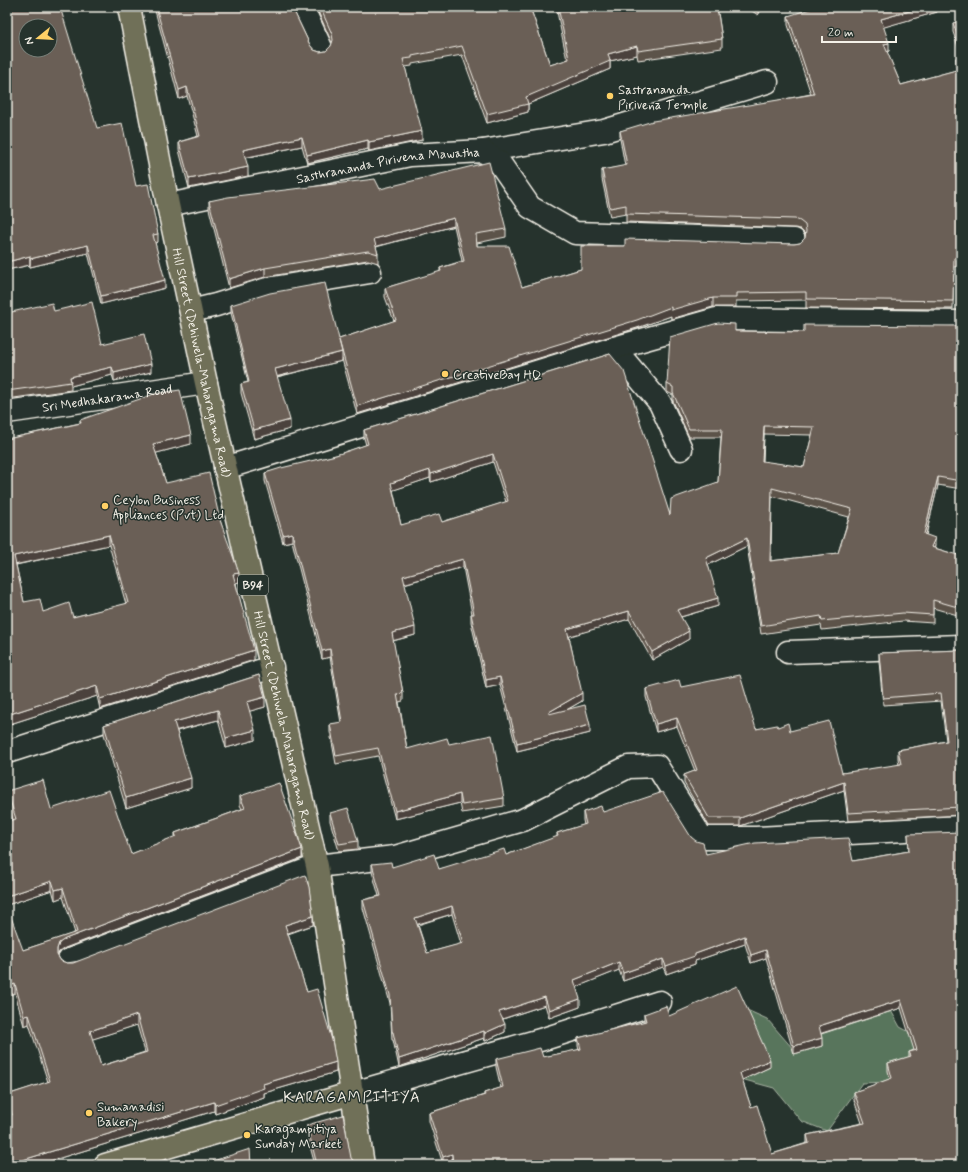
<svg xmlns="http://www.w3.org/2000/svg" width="968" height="1172" viewBox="0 0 968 1172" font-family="Mynerve,sans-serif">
  <rect width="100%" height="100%" fill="#26332d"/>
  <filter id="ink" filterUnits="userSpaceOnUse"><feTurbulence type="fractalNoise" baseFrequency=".025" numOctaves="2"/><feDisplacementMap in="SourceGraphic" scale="8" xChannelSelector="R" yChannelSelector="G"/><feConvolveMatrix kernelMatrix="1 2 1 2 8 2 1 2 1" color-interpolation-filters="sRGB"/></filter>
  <g filter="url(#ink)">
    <path fill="#58745b" stroke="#a6b2a2" d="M861,956L900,1027L917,1036L919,1047L888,1082L862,1083L827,1131L801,1121L774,1088L741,1079L747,1010L767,1019L794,1050Z"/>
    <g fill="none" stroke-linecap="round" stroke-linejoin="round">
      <g stroke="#f4f1e8" stroke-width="25">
        <g id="minor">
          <path d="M302,7L321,48"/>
          <path d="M483,151L604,131L767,82"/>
          <path id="s1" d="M168,205L410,155L483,151L499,162L530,207L575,233L794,240"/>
          <path d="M191,311L216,305L267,289L370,272"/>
          <path d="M614,348L660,403L681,449"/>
          <path id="s2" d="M7,412L206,383"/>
          <path d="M225,468L614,348L716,319L961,322"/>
          <path d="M788,652L961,646"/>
          <path d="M7,752L272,667"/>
          <path d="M69,960L317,866L395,857L523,820L628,767L657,766L702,838H756L961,827"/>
          <path d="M353,1093L547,1038L660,1002"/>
        </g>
      </g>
      <g stroke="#f4f1e8" stroke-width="25">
        <g id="primary">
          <path id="s3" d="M129,7L168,205L206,383L317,866L363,1165"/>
          <path d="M105,1165L353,1093"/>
        </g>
      </g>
      <use href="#minor" stroke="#26332d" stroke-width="22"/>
      <use href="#primary" stroke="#706f59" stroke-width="22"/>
    </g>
    <path fill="#5c524a" stroke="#f4f1e8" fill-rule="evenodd" d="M154,7H292L310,45L314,50L320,52L326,51L331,46L332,43L316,7H530L550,65L567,60L556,7H717L722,39V48L638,60L637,55L610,61V69L528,104V112L487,123L462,55L412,64V66L405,67L422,140L369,151L368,149L307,163L302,146L245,158L248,176L189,188L179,150V142L198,136L187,96L179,99Z
      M746,7H763L758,15Z
      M937,7V12L883,27L889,51L887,52L901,85L957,70L956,66V58L961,56V266L954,267L953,309L806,308V300L736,301V307H713L671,319V316L637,328L357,414L342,359V361L277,377L290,429L254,439L241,393V384L248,382L231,313V305L339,339L394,321L385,297V288L440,272V268L462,261L454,226L376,247L378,254V263L368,260L265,277L229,288L209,209V201L380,189L506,229V237L477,243V246L522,287L581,269L625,246L794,244L800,243L805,238V234L800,229L795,228L626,222V214L610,217L602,179V170L625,166L620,139V131L811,94L788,25V16Z
      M961,21V55L953,32V23Z
      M97,128L136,186L158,234V242L155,243L165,288L101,304L88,253L30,267V265L7,270Z
      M54,311L102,344L151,372L114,381L112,375L71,386V390L7,399V313Z
      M961,326V489L938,485L926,535L935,546L934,548L961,556V616L933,608V623L903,621L822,630L821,625L761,634L747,546L708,565L718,606L681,617L689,639L652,660L629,619L569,636L582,701L568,709L590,733L517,751L500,685L486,688L471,622V614H472L463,567L404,584L415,635L393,641L403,693V701L399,702L407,749L449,744L504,798V806L462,813L460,803L395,819L378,756L336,764L330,732V724L341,723L330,657L322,659L292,541L283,543L265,481V473L336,455L366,445L364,438V430L610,354L670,515L718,482L721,437H689L673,401V395L667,392V384L735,331L804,332ZM764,434L812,435L804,467L763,462ZM493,462L506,502L442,522L401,525L393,490L430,478L431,482ZM772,496L849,517L838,553L771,561Z
      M80,420L191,444L156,453L166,483L220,520L239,582L236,583L254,660L100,709L97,696L7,725V439L80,423ZM109,545L126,604L73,617L43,612L24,602L16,565Z
      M961,650V815L848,821L844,790L740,826H709L684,783V775L695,771L677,726L656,732L646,697V689L681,687L756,729L778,727L790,731L842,773L899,765L898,758V750L946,741L941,701L883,705L879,661V653Z
      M259,675L265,707L249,711L255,740L226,748L218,720L177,731L191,788L126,808L104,734V725Z
      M7,791L51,809L131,854L175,837V833L242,809L240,805V796L302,858L65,948L59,952L58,956L61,961L67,963L313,925L288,934L307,992L336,1072L264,1093V1097L215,1114L214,1111L37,1165H7L10,1116L7,1107V1095L48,1082L29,1024L24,1026L15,993L7,996L23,950L75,933L63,897L55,900L52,890L7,905V821L13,820L7,800ZM137,1025L145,1052L101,1066L92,1039Z
      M583,812H603L691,837L706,854L853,861L909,851L908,834L961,1165H452V1162L443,1164L429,1121V1113L484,1095V1093L501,1088L496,1067V1059L543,1057L579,1050L578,1046V1038L644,1022V1014L669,1016L770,1067L742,1080L751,1107L772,1154L807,1143V1135L862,1123L854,1100V1092L890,1079L888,1071V1063L909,1057V1052L914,1050L901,1008L821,1034L822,1046L794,1054L766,958L751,963L745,944L695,961V964L666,974L663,967L623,981L619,970L576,987L580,1007L549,1018L545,1005L503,1019L505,1032L485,1041L484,1038L399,1067L393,1040H392L390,1003L363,908V900L379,896L372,872V864L392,867L439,869L506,855L557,837V833L584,825L583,820ZM452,914L461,944L427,953L418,925Z
      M330,813L358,841V849L339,851L330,821Z
      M307,1125L351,1158L356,1165H315L307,1135Z"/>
    <path fill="#4b423c" stroke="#f4f1e8" d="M758,7H763L758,15Z
      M924,7H937V12L881,28V19Z
      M889,43V51L884,53V44Z
      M637,46V55L610,61V69L528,104V112L487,123V114L526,97L608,54Z
      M187,87V96L179,99V90Z
      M422,131V140L369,151V142Z
      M302,137V146L243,158V150Z
      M368,140V149L307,163V155Z
      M248,167V176L189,188V179Z
      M454,218V226L374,247V239Z
      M88,245V253L30,267V259Z
      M30,256V265L7,270V262Z
      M265,268V277L229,288V279Z
      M165,280V288L101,304V296Z
      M713,298V307L671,319V316L637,328L357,414V406L671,307Z
      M342,352V361L275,377V369Z
      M151,364V372L114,381V373Z
      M112,367V375L71,386L70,377Z
      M290,420V429L254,439V430Z
      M764,426V434L762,470V461Z
      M191,435V444L153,454V444Z
      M493,454V462L431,482V474Z
      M430,470V478L391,491V483Z
      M938,477V485L924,542V534Z
      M292,533V541L283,543V535Z
      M109,535V545L14,565V556Z
      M747,538V546L706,566V558Z
      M935,538V546L931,555V547Z
      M463,559V567L403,584V576Z
      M239,573V582L233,584V574Z
      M718,598V606L677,618V610Z
      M629,611V619L567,637V629Z
      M415,627V635L392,641V633Z
      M689,631V639L652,660V652Z
      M330,649V657L322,659V651Z
      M254,650V660L100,709V699Z
      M500,677V685L486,688V680Z
      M97,686V696L7,725V715Z
      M582,693V701L549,720V712Z
      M265,697V707L247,712V702Z
      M218,710V720L174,731V722Z
      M677,718V726L656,732V724Z
      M590,725V733L517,751V743Z
      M255,730V740L226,748V738Z
      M191,778V788L126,808V798Z
      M844,782V790L740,826V818Z
      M460,794V803L395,819V811Z
      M302,849V858L65,948L59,952L57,958V949L59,943L65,939Z
      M52,881V890L7,905V896Z
      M63,888V897L55,900V890Z
      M452,906V914L415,925V918Z
      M313,916V925L285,934V925Z
      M745,936V944L695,961V964L666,974V966L695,954Z
      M766,950V958L751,963V955Z
      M663,959V967L623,981V973Z
      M619,962V970L574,988V980Z
      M15,984V993L7,996V987Z
      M545,997V1005L499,1020V1012Z
      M580,999V1007L549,1018V1010Z
      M901,1000V1008L819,1034V1026Z
      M29,1015V1024L24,1026V1016Z
      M137,1015V1025L90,1040V1031Z
      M505,1024V1032L485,1041V1033Z
      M484,1031V1038L399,1067V1059Z
      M822,1038V1046L794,1054V1046Z
      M770,1060V1067L740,1081V1073Z
      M336,1062V1072L264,1093V1097L215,1114V1105L263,1084Z
      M214,1102V1111L37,1165H13V1163Z
      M452,1154V1162L443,1164V1157Z"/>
    <path fill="#6b5f56" stroke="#f4f1e8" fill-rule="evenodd" d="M7,7H60L97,128L122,123L136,186L148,184L158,234L153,235L165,280L101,296L88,245L30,259V256L7,262ZM26,26H50V50H26Z
      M156,7H292L310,45L314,50L320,52L326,51L331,46L333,40L332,34L320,7H530L550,65L569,59L558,7H717L722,39L638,51L637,46L608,54L610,61L526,97L528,104L487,114L462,46L412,56V58L403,59L422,131L369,142L368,140L307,155L302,137L243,150L248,167L189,179L179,142L200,136L187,87L179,90Z
      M816,7H924L881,19L889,43L884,44L901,85L960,69L956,58L961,56V257L954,258L953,301L806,299V292L736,293V298H713L671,310V307L637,320L357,406L339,340L342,352L275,369L290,420L254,430L241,384L249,382L231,305L270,293L325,283L339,339L396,320L385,288L441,271L440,268L464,261L454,218L374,239L378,254L368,251L265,268L229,279L209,201L228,197L375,179L380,189L489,162L506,229L476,234L477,246H509L522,287L581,269V246H625V239L794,244L800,243L805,238L806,231L805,225L800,221L795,219L626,214V205L610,208L602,170L627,165L620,131L653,121L814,94L788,16Z
      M961,21V46L953,23Z
      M92,302L102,344L144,334L151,364L114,373L112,367L70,377L71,382L7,391V313L52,303L54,311Z
      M718,323L735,324V331L804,332V325L961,326V481L938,477L924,534L935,538L931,547L961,556V608L933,600V615L903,613L822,621L821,616L761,626L747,538L706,558L718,598L677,610L689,631L652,652L629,611L567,629L582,693L549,712V714L585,705L590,725L517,743L500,677L486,680L471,614H474L463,559L403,576L415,627L392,633L403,693L397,694L407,749L447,738L449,744L492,735L504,798L462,805L460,794L395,811L378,748L336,756L330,724L342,722L330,649L322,651L292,533L283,535L265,473L281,468L336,455L368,444L364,430L610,354L624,371L670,515L671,499L718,482L722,429H689L673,393V387L667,384L670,337ZM764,426L814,427L804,467L762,461ZM493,454L508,501L442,522L439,514L401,525L391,483L430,470L431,474ZM772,488L852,509L838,553L770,561Z
      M180,390L191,435L153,444L166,483L209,473L220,520L239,573L233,574L254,650L100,699L97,686L7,715V439L81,423L80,420L154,394ZM109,535L128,603L73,617L69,603L43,612L40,599L24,602L14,556Z
      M961,650V807L848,813L844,782L740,818H709L684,775L697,770L677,718L656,724L646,689L679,680L681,687L740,675L756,729L777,725L778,727L788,723L790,731L829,721L842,773L901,764L898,750L947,741L941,693L883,698L879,653Z
      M259,675L265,697L247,702L255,730L226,738L218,710L174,722L191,778L126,798L104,725Z
      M43,780L51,809L109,790L131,854L176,836L175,833L245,808L240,796L279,783L302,849L65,939L59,943L57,949V955L61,961L67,963H73L305,875L309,887L313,916L285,925L307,992L317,989L332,1040L336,1062L263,1084L264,1088L215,1105L214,1102L13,1163V1165H7V1116L12,1115L7,1098V1095L50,1081L29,1015L24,1016L15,984L7,987V906L23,950L77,932L63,888L55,890L52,881L7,896V821L16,819L7,791ZM137,1015L147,1052L101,1066L90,1031Z
      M663,792L691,837L696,841L703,843L706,854L755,843L848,838L853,861L909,851L908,834L961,832V1165H453L452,1154L443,1157L429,1113L485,1095L484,1093L503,1087L496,1059L540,1048L543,1057L581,1049L578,1038L646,1021L644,1014L666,1006L669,1016L737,986L770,1060L740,1073L751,1107L757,1105L772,1154L809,1143L807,1135L865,1123L854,1092L892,1078L888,1063L911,1056L909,1052L917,1050L901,1000L819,1026L822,1038L794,1046L766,950L751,955L745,936L695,954V956L666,966L663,959L623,973L619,962L574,980L580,999L549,1010L545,997L499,1012L505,1024L485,1033L484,1031L399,1059L393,1032H392L390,995L363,900L381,896L372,864L391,862L392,867L434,854L439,869L504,849L506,855L558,836L557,833L586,824L583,812L601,806L603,812ZM452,906L463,943L427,953L415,918Z
      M348,808L358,841L339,844L330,813Z
      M343,1115L351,1158L356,1165H317L307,1125Z
      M250,1149L251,1165H214L213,1161Z"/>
  </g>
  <g fill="#ffd166" stroke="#26332d" stroke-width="1.5">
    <circle cx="610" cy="96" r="4"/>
    <circle cx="445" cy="374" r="4"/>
    <circle cx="105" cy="506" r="4"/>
    <circle cx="89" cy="1113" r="4"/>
    <circle cx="247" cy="1135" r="4"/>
  </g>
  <g text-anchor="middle" stroke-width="3" stroke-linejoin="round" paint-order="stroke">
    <rect fill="#26332d" stroke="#b6b8b0" stroke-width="1" x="238" y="575" width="30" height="20" rx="3"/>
    <g font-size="12" font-weight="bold" fill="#f4f1e8">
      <text x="253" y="589">B94</text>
    </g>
    <g font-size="13" fill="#f4f1e8" stroke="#26332d" text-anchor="start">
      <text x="618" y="94">Sastrananda<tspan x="618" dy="15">Pirivena Temple</tspan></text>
      <text x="453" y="379">CreativeBay HQ</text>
      <text x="113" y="504">Ceylon Business<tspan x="113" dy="15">Appliances (Pvt) Ltd</tspan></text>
      <text x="97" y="1111">Sumanadisi<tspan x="97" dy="15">Bakery</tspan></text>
      <text x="255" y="1133">Karagampitiya<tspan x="255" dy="15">Sunday Market</tspan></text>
    </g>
    <g font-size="13" fill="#f4f1e8" stroke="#26332d">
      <text dy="5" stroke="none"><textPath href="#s1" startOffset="224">Sasthrananda Pirivena Mawatha</textPath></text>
      <text dy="5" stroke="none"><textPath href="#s3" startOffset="363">Hill Street (Dehiwela-Maharagama Road)</textPath></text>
      <text dy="5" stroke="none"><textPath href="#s2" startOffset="101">Sri Medhakarama Road</textPath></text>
      <text dy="5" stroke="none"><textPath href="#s3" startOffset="735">Hill Street (Dehiwela-Maharagama Road)</textPath></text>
    </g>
    <g font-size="15" letter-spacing="1" fill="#f4f1e8" stroke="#26332d">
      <text x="352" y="1102">KARAGAMPITIYA</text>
    </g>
  </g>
  <rect width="968" height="1172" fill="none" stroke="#26332d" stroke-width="24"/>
  <rect x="12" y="12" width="944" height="1148" fill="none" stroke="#f4f1e8" stroke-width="1.5" filter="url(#ink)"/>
  <g transform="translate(38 38) rotate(252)"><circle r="19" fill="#26332d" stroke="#787f78"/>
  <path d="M0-3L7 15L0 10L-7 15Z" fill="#ffd166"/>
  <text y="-6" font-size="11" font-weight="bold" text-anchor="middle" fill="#f4f1e8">N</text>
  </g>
  <path d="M822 36v6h74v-6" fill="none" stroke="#f4f1e8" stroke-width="2"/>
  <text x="828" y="36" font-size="12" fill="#f4f1e8" stroke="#26332d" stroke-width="3" paint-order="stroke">20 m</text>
</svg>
